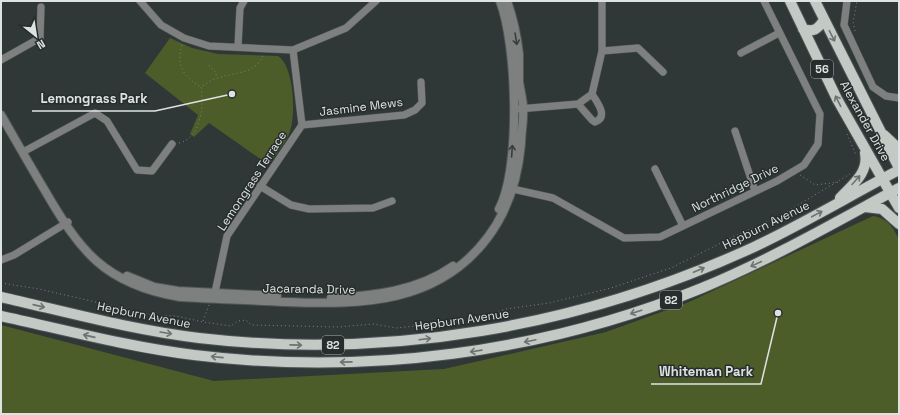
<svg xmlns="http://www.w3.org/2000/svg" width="900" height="415" viewBox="0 0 900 415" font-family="'Space Grotesk',sans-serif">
  <rect width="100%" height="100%" fill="#303837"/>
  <path fill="#4c5d2a" d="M170,38L192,48L218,54L278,56C294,66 296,114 290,131C286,143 275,155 269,165L209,123L194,137L190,134L198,115L145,73Z
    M873,216C888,219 892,226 899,239V414H1V325L214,381L444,369L606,332L689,302Z"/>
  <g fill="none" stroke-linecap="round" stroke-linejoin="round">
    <g stroke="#4f5756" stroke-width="8">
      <path id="minor" d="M140,1L161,25L184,38L209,46L293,50L346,28L376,1
        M847,1L844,25L873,87L886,96L899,98
        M238,46L240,8L244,1
        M602,51L638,48L663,72
        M741,53L779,33
        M1,60L40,38L41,7
        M578,104L592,120L595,122C609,117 597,102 592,94
        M518,109L578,104L592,94L602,51V1
        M302,125L404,115L415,110L422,103L421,82
        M735,131L755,191
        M23,152L95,113L107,121L137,170L152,171L172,144
        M655,169L683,226
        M260,186L291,205L309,209L373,208L392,201
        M508,188L553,198L624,238L660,237L777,181L804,165L818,144L820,114L764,1
        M1,260L14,255L68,222
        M214,297L227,236L302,125L293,50"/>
    </g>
    <g stroke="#4f5756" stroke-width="10">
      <path id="tertiary" d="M1,115C15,139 29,164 44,189C80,251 104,284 180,297C215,299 250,300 285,302C362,305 438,304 488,237C509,209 518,178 521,144C521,132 524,120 523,108C523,99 520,90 519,81C519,72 519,63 519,54C517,36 513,18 507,1
        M499,209C521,168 517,45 500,1
        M127,276L154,287L178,291L277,296
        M331,298C373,296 418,291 453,266"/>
    </g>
    <g stroke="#4f5756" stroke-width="12">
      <path id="primary" d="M790,1L837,99L899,208
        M815,1L899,168
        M803,29C814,32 817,30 824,20
        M884,135L899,149
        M840,198C852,185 869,173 865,153
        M865,207L882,209L899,224
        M1,297C67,312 132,330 199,338C389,360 580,327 754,247C803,224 851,195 899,170
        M1,316C65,330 129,347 194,355C365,376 543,353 702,288C770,260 834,223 899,188"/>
    </g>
    <path stroke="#7d8382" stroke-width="1" stroke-dasharray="1 3" stroke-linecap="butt" d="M855,31L853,22L857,1
      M182,45C176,65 183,77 201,87
      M209,65L215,71L217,78
      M847,134L856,155
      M179,143C201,138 204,106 201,87C207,83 213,79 221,77C236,72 256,74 263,55
      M800,175L815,185L839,182
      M1,283L39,289L152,315L176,316L203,322L231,326L238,321L246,320L251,325L338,327L373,324L396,328L474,320L506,309L549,303L611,288L671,268L737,235L778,217L850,174
      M203,321L209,305"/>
    <use href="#minor" stroke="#7d807e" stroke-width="7"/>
    <use href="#tertiary" stroke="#7d807e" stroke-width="8"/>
    <use href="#primary" stroke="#c3c9c5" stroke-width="10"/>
  </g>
  <defs><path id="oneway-shaft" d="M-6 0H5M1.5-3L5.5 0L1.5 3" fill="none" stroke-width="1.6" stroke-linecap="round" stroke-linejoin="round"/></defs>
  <g stroke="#6d7371">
    <use href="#oneway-shaft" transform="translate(832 36) rotate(63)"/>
    <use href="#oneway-shaft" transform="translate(838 101) rotate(-117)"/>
    <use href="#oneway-shaft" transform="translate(856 180) rotate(-48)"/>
    <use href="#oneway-shaft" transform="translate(817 214) rotate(-28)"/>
    <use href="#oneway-shaft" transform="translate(756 264) rotate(155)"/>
    <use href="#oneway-shaft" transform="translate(699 270) rotate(-23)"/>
    <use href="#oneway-shaft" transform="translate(39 306) rotate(13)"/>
    <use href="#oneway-shaft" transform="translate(636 312) rotate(162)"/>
    <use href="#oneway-shaft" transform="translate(166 333) rotate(9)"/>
    <use href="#oneway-shaft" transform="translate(89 336) rotate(-167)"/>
    <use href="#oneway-shaft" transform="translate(425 339) rotate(-7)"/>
    <use href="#oneway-shaft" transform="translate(530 341) rotate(168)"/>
    <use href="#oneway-shaft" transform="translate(296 345) rotate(1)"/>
    <use href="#oneway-shaft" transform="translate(476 351) rotate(172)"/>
    <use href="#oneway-shaft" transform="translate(217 357) rotate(-174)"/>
    <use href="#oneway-shaft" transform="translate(346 362) rotate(179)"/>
  </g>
  <g stroke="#373e3c">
    <use href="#oneway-shaft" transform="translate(516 39) rotate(81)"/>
    <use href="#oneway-shaft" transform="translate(512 151) rotate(-86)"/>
  </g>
  <g text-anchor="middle" stroke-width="3" stroke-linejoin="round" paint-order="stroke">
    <g fill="#262d2c" stroke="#a7acab" stroke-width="1">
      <rect x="811" y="60" width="22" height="18" rx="3"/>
      <rect x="660" y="291" width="22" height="18" rx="3"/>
      <rect x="322" y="336" width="22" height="18" rx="3"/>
    </g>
    <g font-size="11" font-weight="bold" fill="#dee3e2">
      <text x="822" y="73">56</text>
      <text x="671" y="304">82</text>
      <text x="333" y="349">82</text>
    </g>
    <g font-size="12" fill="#dee3e2" stroke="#262d2c">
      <text transform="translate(361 107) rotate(-7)" y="4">Jasmine Mews</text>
      <text transform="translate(865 121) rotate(61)" y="4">Alexander Drive</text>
      <text transform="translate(252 181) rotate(-57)" y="4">Lemongrass Terrace</text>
      <text transform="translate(735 188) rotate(-26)" y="4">Northridge Drive</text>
      <text transform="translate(766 225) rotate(-26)" y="4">Hepburn Avenue</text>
      <text transform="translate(309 289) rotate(1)" y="4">Jacaranda Drive</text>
      <text transform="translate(144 315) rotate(11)" y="4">Hepburn Avenue</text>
      <text transform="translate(462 320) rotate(-8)" y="4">Hepburn Avenue</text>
    </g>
  </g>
  <path fill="none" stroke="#dee3e2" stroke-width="1.5" d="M232 94L155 111H32M778 313L761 384H651"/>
  <g fill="#dee3e2" stroke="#262d2c" stroke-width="1.5">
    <circle cx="232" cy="94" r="4"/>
    <circle cx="778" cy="313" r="4"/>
  </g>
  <g font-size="13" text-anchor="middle" font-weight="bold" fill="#dee3e2" stroke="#262d2c" stroke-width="3" stroke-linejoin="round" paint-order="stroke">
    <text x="94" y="103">Lemongrass Park</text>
    <text x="706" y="376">Whiteman Park</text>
  </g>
  <rect width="900" height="415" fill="none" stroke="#dee3e2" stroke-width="4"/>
  <g transform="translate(36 36) rotate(150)" stroke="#262d2c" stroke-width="3" paint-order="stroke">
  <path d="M0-3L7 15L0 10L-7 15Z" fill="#dee3e2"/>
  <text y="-6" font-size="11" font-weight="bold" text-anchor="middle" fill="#dee3e2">N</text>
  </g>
</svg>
